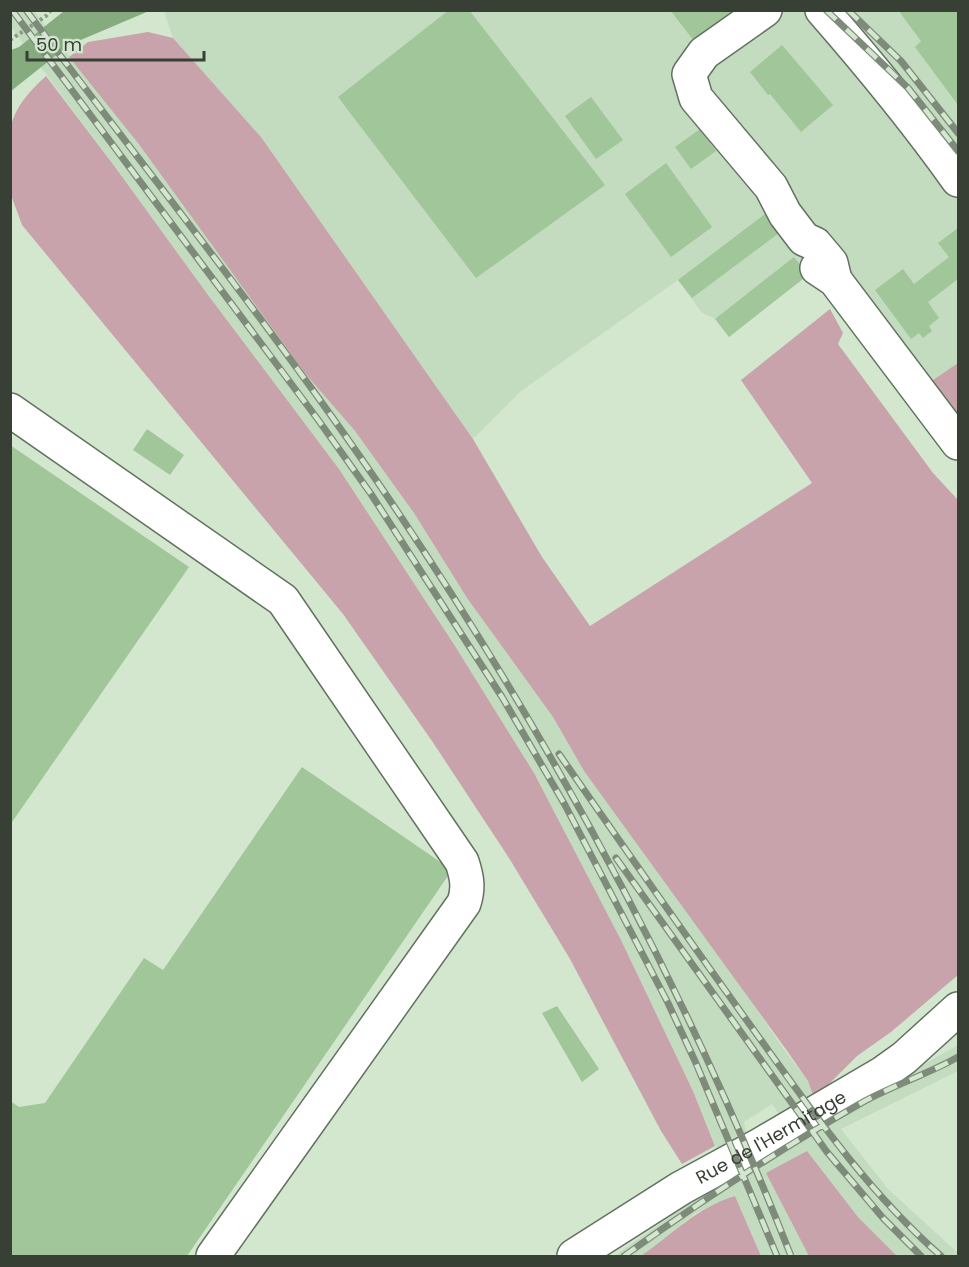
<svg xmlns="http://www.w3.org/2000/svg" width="969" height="1267" viewBox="0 0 969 1267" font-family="Poppins,sans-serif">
  <rect width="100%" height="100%" fill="#d3e7cf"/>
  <path fill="#c3dbbe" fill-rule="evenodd" d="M11,11H34L138,143L304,372L355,431L414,513L467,598L553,717L584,771L721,957L785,1051L808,1081L813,1095L831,1117L958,1045V1071L841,1129L888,1189L958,1253V1256H897L858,1217L807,1151L809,1256H761L735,1196L696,1213L641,1256H614L728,1176L693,1091L621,940L534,773L455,646L339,469L208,295L115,167L11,27ZM772,1104L795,1138L759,1157L746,1132L744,1122Z
    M164,11H958V363L930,382L808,275L729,337L716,319L702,313L678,280L521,391L473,439L261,137L173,38Z"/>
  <path fill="#c9a3ab" d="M148,32L173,38L261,137L473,439L542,557L590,626L812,483L741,380L830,309L843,333L838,344L933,473L958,500V975L891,1032L857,1056L828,1085L813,1095L808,1081L785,1048L584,771L553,717L467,598L414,513L355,431L304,372L138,143L69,57L88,42Z
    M46,76L115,167L208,295L339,469L455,646L534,773L621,940L693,1091L715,1146L682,1164L661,1131L570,959L509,858L432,741L343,614L22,225L11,195V127C15,106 31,90 46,76Z
    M958,363V415L930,382Z
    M807,1151L858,1217L897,1256H809L766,1173Z
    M735,1196L761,1256H641C672,1234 698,1207 735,1196Z"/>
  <path fill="#86ab7f" d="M64,11H149L69,45L11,91V50L19,47Z"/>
  <path fill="#a0c699" d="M449,10H469L605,185L476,278L338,97Z
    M670,10H735L694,41Z
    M898,10H958V105L915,47L921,41Z
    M782,45L833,105L801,132L770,94L768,95L750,72Z
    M591,97L623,140L596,159L565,116Z
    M700,129L716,151L691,169L675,147Z
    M666,163L712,227L671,257L625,194Z
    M765,214L779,233L692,298L678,280Z
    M958,228V279L928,302L939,318L929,326L932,331L923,338L919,333L911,339L875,290L903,269L914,284L949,257L938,243Z
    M794,257L808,275L729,337L715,319Z
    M147,429L184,455L170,475L133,450Z
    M10,445L189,567L10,825Z
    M302,767L452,870L187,1256H10V1101L19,1107L45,1103L144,958L163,970Z
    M557,1006L599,1069L582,1082L542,1013Z"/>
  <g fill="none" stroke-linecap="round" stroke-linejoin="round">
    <g stroke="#61725e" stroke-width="36">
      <g id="minor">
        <path d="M765,10L704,53L689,74L696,98L771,187L785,214L804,239L815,244L831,263L835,280"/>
        <path d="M822,10C870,65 916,121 958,180"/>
        <path d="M817,268L835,280L958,443"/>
        <path d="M10,410L283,600L462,862C467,877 469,888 464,903L213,1256"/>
        <path id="s1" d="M574,1256L681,1188L760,1145L883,1073L904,1058L958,1009"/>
      </g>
    </g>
    <path stroke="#8c9a89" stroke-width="4" stroke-dasharray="3 3" stroke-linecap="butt" d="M10,40L46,16L51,10"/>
    <use href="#minor" stroke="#fff" stroke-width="33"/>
    <g stroke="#7e8b7b" stroke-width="7">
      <path id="rail" d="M12,10L319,421L371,494L502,697L565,805L668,1003L695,1061L777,1256
        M26,10C147,172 274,329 387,496C549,735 686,988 791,1256
        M826,10L908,88L958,151
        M848,10L901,61L958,133
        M559,754C625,849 691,943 758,1036C814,1114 869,1193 941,1256
        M616,858L827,1152L883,1218L921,1256
        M624,1256C701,1201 780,1149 863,1102C894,1085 928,1074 958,1057"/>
    </g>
    <use href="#rail" stroke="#d3e7cf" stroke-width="4.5" stroke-dasharray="14" stroke-linecap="butt"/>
  </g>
  <g text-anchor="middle" stroke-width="5" stroke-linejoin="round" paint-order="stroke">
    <g font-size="18" fill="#384036" stroke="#d3e7cf">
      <text dy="6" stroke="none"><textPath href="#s1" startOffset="230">Rue de l'Hermitage</textPath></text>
    </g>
  </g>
  <rect width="969" height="1267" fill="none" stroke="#384036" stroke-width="24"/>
  <path d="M27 51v9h177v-9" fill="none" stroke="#384036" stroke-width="3"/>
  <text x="36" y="51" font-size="18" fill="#384036" stroke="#d3e7cf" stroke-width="4.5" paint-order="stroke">50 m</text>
</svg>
